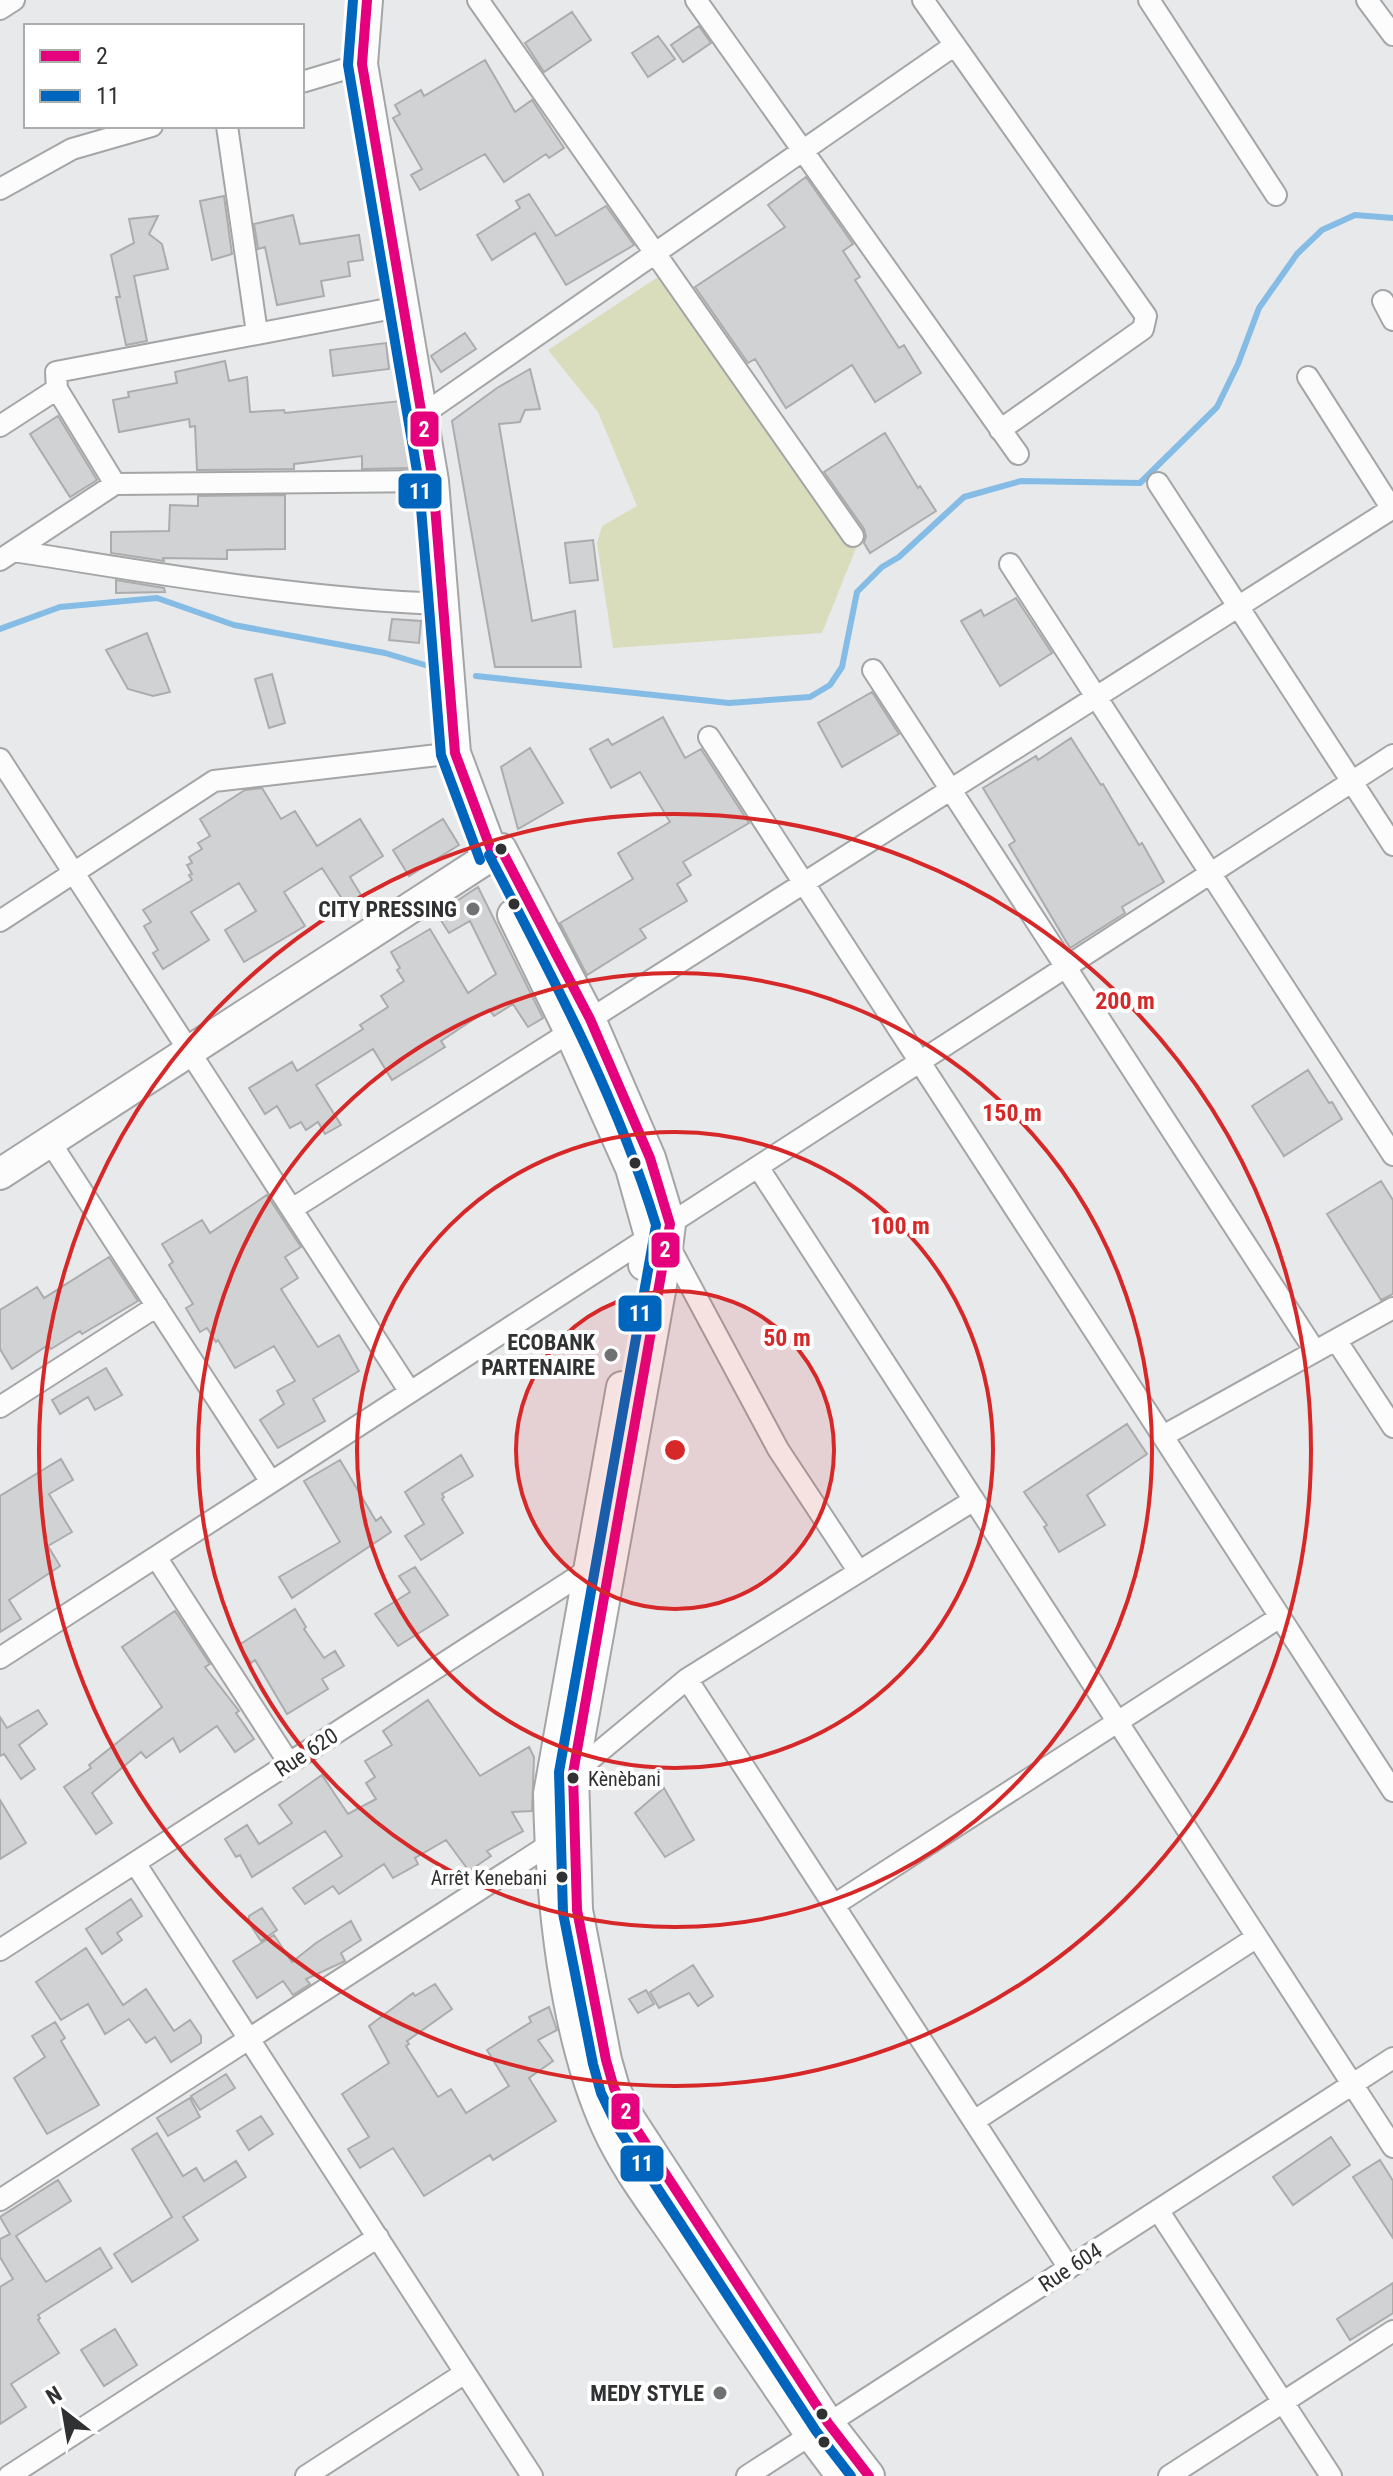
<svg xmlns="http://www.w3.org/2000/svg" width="1393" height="2476" viewBox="0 0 1393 2476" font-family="'Roboto Condensed',sans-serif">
  <rect width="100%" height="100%" fill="#e8e9eb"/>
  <path fill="#daddbb" d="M661,275L856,548L822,633L613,648L597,543L602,526L637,506L598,412L548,350Z"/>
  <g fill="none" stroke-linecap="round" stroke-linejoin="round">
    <path stroke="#85bce5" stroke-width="6" d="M0,629L60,607L157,598L234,625L385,653L435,668
      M476,676L729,703L810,697L830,685L842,667L857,592L882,567L899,557L964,497L1021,481L1140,483L1217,407L1238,364L1259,308L1297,254L1322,230L1355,215L1393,218"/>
  </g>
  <path fill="#d1d2d3" stroke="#acacad" stroke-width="2" d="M572,12L591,40L544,72L525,43Z
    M699,26L711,43L683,62L671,45Z
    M658,36L675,59L648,77L632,53Z
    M485,60L515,112L532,100L564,148L549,158L546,154L504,182L485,154L420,190L411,175L422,169L393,118L400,114L395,105L421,90L424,96Z
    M806,177L853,244L843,251L860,277L855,280L899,348L904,345L921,373L875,402L852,365L786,408L755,359L748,363L695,287L785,227L768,205Z
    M529,194L556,236L606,206L634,245L566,285L535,233L492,260L477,235L520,208L516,201Z
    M224,196L232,254L212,260L200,201Z
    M293,215L300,244L359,235L363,260L348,262L350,276L321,281L324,296L277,305L265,247L258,249L254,224Z
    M158,216L149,234L162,244L168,269L134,276L147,341L126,345L116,297H120L111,255L134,243L129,219Z
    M465,333L476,349L441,372L431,356Z
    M386,343L389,369L333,376L330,350Z
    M225,361L229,381L247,377L250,412L284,410L285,413L401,401L413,468L362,469V456L294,464V469L197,470L195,426L190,427L189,419L119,432L113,400L129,397L128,392L177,383L175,372Z
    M530,369L540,409L525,410L520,422L499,424L532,621L575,611L581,667H495L452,421L497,388Z
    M58,416L97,480L70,497L30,434Z
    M885,433L918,488L920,486L936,511L870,553L864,543L866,536L864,529L824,472Z
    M285,495V549L227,550V559L163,558L164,561L111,553V532L169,531L170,505L198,506V496Z
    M593,540L598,580L570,583L565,543Z
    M116,580L164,588L165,592L116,593Z
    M1016,598L1052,653L1000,686L961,621L981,610L984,616Z
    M392,619L421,621L419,643L389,640Z
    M147,633L170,692L153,696L128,689L106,650Z
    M272,674L285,723L269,728L255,679Z
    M872,692L899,734L842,767L818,723Z
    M663,717L685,758L701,749L749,823L683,862L691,875L677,884L687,901L640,929L646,938L587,975L560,923L633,879L618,853L670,822L640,772L611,788L590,749L608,739L612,745Z
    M1071,738L1101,785L1103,784L1139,845L1142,843L1164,882L1122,907L1125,913L1070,948L1009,845L1015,841L983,788L1036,756L1038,760Z
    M530,748L563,803L518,829L501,767Z
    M262,788L281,819L295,811L317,846L360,819L383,856L350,877L361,895L346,905L322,868L284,892L305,926L244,962L225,930L256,911L239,883L191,912L209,940L163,969L153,953L158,950L144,926L151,922L143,910L192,880L189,875L192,874L187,865L192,863L189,857L202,849L198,843L210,836L200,819L245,790Z
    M443,819L459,845L409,876L393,850Z
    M478,887L543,1018L528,1027L513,1004L494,1016L489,1009L441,1041L445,1047L392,1080L373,1049L316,1085L341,1125L325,1134L318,1122L306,1130L301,1122L290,1128L277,1106L265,1114L249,1088L292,1062L297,1071L363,1029L360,1025L388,1007L381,996L404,981L397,970L400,968L391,952L430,929L468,993L496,974L470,921L449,933L437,914Z
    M1308,1070L1329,1103L1332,1102L1342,1119L1284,1156L1252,1106Z
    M1381,1181L1393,1200V1294L1381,1300L1327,1214Z
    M267,1195L301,1247L285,1257L298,1278L281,1289L318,1347L339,1335L359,1371L313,1399L325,1421L278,1448L260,1420L284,1404L277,1391L295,1381L274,1346L235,1368L218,1340L216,1342L207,1328L200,1332L186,1308L193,1304L169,1265L173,1262L162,1244L202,1220L210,1233Z
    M109,1257L138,1301L82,1334L80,1331L51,1349L48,1345L12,1369L0,1349V1310L37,1287L44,1298Z
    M106,1368L122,1395L95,1410L88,1397L60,1414L52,1400Z
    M1127,1424L1147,1454L1087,1495L1105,1525L1059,1552L1044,1527L1047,1525L1024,1492Z
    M461,1455L473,1476L442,1494L444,1497L442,1499L463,1533L421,1560L405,1536L424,1524L405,1492Z
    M61,1459L73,1480L49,1494L72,1532L48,1546L60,1566L9,1600L21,1619L0,1632V1496Z
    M340,1460L376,1521L381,1517L391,1532L292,1598L279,1577L340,1542L304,1481Z
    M415,1567L448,1615L398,1646L375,1614L410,1592L399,1576Z
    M295,1609L306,1627L304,1629L324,1658L335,1651L344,1666L322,1679L328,1689L287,1714L255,1660L251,1663L239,1645Z
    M175,1611L210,1664L205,1667L239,1711L236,1713L254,1739L235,1752L217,1726L180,1752L173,1738L146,1758L141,1752L92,1793L112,1823L96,1834L64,1787L91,1768L89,1765L162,1707L122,1647Z
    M428,1700L480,1776L529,1747L534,1757L532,1811L512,1812L523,1831L487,1851L491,1856L469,1871L446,1840L415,1858L418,1864L393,1878L384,1864L339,1894L333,1886L305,1904L293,1888L342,1856L325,1831L252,1877L240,1855L236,1857L225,1839L247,1825L259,1844L292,1823L279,1805L322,1775L348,1814L376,1799L366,1783L375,1777L365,1761L392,1745L383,1731Z
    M38,1710L47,1724L19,1745L35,1769L21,1779L4,1754L0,1756V1717L7,1728Z
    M664,1788L694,1840L665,1857L635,1813Z
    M0,1800L26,1843L0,1859Z
    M131,1899L142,1916L117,1933L122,1940L102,1954L86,1929Z
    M262,1908L277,1930L261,1941L249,1923V1916Z
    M351,1921L361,1940L341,1953L345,1961L306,1979L310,1984L293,1995L283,1981L257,1998L233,1961L274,1935L292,1962L316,1943Z
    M86,1948L123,2005L146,1989L174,2031L190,2020L201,2036V2043L171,2062L155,2037L146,2043L129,2019L105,2034L88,2004L61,2020L36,1982Z
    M693,1965L713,1996L698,2006L689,1993L659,2008L650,1992Z
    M435,1984L452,2009L407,2041L409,2044L406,2046L438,2097L451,2089L466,2113L509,2086L487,2050L531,2022L529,2017L549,2007L557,2030L538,2040L553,2061L529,2078L556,2121L493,2160L490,2155L424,2196L393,2148L360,2168L348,2149L369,2137L342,2094L389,2063L369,2026L413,1993L415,1996Z
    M646,1990L654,2004L638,2013L629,1999Z
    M55,2022L65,2038L61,2041L99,2105L47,2134L14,2078L45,2057L32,2036Z
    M226,2074L235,2088L200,2110L191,2096Z
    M190,2098L200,2117L168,2136L157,2118Z
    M261,2116L273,2134L249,2150L237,2131Z
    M157,2133L183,2176L196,2168L204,2181L236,2161L246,2177L183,2217L198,2240L132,2282L114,2254L172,2217L132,2149Z
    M1331,2137L1350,2165L1293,2205L1273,2177Z
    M1380,2160L1393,2181V2238L1353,2177Z
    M58,2180L71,2201L16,2236L46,2282L100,2248L112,2268L38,2315L40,2318L38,2320L59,2353L11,2384L26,2407L0,2424V2287L13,2279L0,2257V2239L10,2234L0,2217Z
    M1393,2283V2313L1350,2340L1337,2319Z
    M115,2329L137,2365L104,2386L81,2350Z"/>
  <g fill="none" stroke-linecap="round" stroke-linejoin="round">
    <g stroke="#a4a5a6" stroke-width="24">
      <path id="street" d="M478,0L853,536
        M696,0L1018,454
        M923,0L1146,316L1143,329L1000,430
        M1149,0L1276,195
        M1367,0L1393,35
        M0,9L14,0
        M302,82L362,64
        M227,126L257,333
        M0,189L72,149L152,126
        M1383,301L1393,320
        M1308,377L1392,509
        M422,415L955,45
        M0,426L57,389
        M1158,483L1393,845
        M115,484L57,389L56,372L404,306
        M14,551C156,573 299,599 444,604
        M0,560L115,484L433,481
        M1010,564L1393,1155
        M873,670L1315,1351
        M709,737L1393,1791
        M0,759L410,1392
        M0,921L214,781L455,753
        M50,1142L271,1482
        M758,1167L1393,2147
        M292,1209L1393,508
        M668,1244L778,1449L859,1572
        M1336,1340L1393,1427
        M0,1407L157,1306
        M1163,1436L1393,1308
        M156,1557L289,1763
        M0,1658L1393,755
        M687,1679L1069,2268
        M570,1776L687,1679L974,1500
        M135,1863L532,2476
        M834,1905L1280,1617
        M0,1950L594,1566
        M974,2121L1257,1937
        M0,2200L550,1844
        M1158,2210L1331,2476
        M9,2476L378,2237
        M306,2476L465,2373
        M747,2476L1393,2058
        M1169,2476L1393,2331"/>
    </g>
    <g stroke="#a4a5a6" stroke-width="34">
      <path id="secondary" d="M367,0L362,64L433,481L455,753L493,855
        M513,915L570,1032L631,1168L650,1236L644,1265
        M0,1174L501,849L590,1019L650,1158L670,1224L665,1263L573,1773L577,1910L606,2060L614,2088L629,2118L828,2423L869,2476
        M622,1387L549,1794C551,1896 564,2033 607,2127C626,2169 655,2206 681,2244C724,2308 767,2371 811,2435L842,2476"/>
    </g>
    <use href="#street" stroke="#fcfcfc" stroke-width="20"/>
    <use href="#secondary" stroke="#fcfcfc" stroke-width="30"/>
    <g stroke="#fff" stroke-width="16">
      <path id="bus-1" d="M367,0L362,64L433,481L455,753L493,855
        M501,849L590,1019L650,1158L670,1224L573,1773L577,1910L606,2060L614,2088L629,2118L828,2423L869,2476"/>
    </g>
    <g stroke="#fff" stroke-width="16">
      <path id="bus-2" d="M353,0L348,65L419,483L441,755L480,860
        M489,855C552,976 616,1095 656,1225L559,1772L563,1913L593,2064L601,2093L617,2126L816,2431L851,2476"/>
    </g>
    <use href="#bus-1" stroke="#e5007d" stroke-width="10"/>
    <use href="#bus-2" stroke="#0065bd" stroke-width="10"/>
  </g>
  <circle cx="675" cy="1450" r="159" fill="#d62828" fill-opacity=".12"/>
  <g fill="none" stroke="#d62828" stroke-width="4">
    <circle cx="675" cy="1450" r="159"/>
    <circle cx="675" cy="1450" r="318"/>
    <circle cx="675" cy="1450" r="477"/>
    <circle cx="675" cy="1450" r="636"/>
  </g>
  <g fill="#303132" stroke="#fff" stroke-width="3">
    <circle cx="501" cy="849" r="7"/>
    <circle cx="514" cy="904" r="7"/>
    <circle cx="635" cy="1163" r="7"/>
    <circle cx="573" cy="1778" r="7"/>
    <circle cx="562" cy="1877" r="7"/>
    <circle cx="822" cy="2414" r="7"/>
    <circle cx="824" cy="2442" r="7"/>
  </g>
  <g fill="#707173" stroke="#fff" stroke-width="3">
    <circle cx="473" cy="909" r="8"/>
    <circle cx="611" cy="1355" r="8"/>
    <circle cx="720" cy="2393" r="8"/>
  </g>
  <g text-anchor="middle" stroke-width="8" stroke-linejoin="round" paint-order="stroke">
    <g font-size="20" fill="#303132" stroke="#fff" text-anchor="start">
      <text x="588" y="1786">Kènèbani</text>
      <text x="547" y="1885" text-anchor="end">Arrêt Kenebani</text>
    </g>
    <g font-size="22" font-weight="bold" fill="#303132" stroke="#fff" text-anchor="end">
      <text x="457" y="917">CITY PRESSING</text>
      <text x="595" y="1350">ECOBANK<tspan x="595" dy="25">PARTENAIRE</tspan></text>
      <text x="704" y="2401">MEDY STYLE</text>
    </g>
    <g font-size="22" fill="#303132" stroke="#fff">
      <text transform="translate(306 1752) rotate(-33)" y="8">Rue 620</text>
      <text transform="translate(1070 2267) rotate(-33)" y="8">Rue 604</text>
    </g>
  </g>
  <circle cx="675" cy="1450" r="12" fill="#d62828" stroke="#fff" stroke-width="4"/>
  <g font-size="24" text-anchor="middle" font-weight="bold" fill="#d62828" stroke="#fff" stroke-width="8" stroke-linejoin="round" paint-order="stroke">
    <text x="1125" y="1009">200 m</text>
    <text x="1012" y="1121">150 m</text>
    <text x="900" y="1234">100 m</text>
    <text x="787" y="1346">50 m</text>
  </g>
  <g stroke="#fff" stroke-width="3">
    <rect x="409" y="410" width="31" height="38" rx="8" fill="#e5007d"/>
    <rect x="397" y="472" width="46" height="38" rx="8" fill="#0065bd"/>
    <rect x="650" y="1231" width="31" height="38" rx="8" fill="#e5007d"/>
    <rect x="617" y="1294" width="46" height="39" rx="8" fill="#0065bd"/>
    <rect x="610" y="2092" width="31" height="39" rx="8" fill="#e5007d"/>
    <rect x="619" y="2144" width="46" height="39" rx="8" fill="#0065bd"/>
  </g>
  <g font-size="22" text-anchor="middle" font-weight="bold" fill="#fff">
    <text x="424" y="437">2</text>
    <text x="420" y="499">11</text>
    <text x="665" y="1257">2</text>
    <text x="640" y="1321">11</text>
    <text x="626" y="2119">2</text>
    <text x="642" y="2171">11</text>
  </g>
  <rect x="24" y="24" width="280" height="104" fill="#ffffff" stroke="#acadad" stroke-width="2"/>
  <rect x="40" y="50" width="40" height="12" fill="#e5007d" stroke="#acadad" stroke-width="2"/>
  <text x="96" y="64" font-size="24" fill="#303132">2</text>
  <rect x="40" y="90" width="40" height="12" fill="#0065bd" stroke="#acadad" stroke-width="2"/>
  <text x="96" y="104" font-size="24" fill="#303132">11</text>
  <g transform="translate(64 2412) rotate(329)" stroke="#ffffff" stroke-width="6" paint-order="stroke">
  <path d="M0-6L14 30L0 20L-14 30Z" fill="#303132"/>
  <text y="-12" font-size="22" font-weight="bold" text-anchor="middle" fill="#303132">N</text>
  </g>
</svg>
